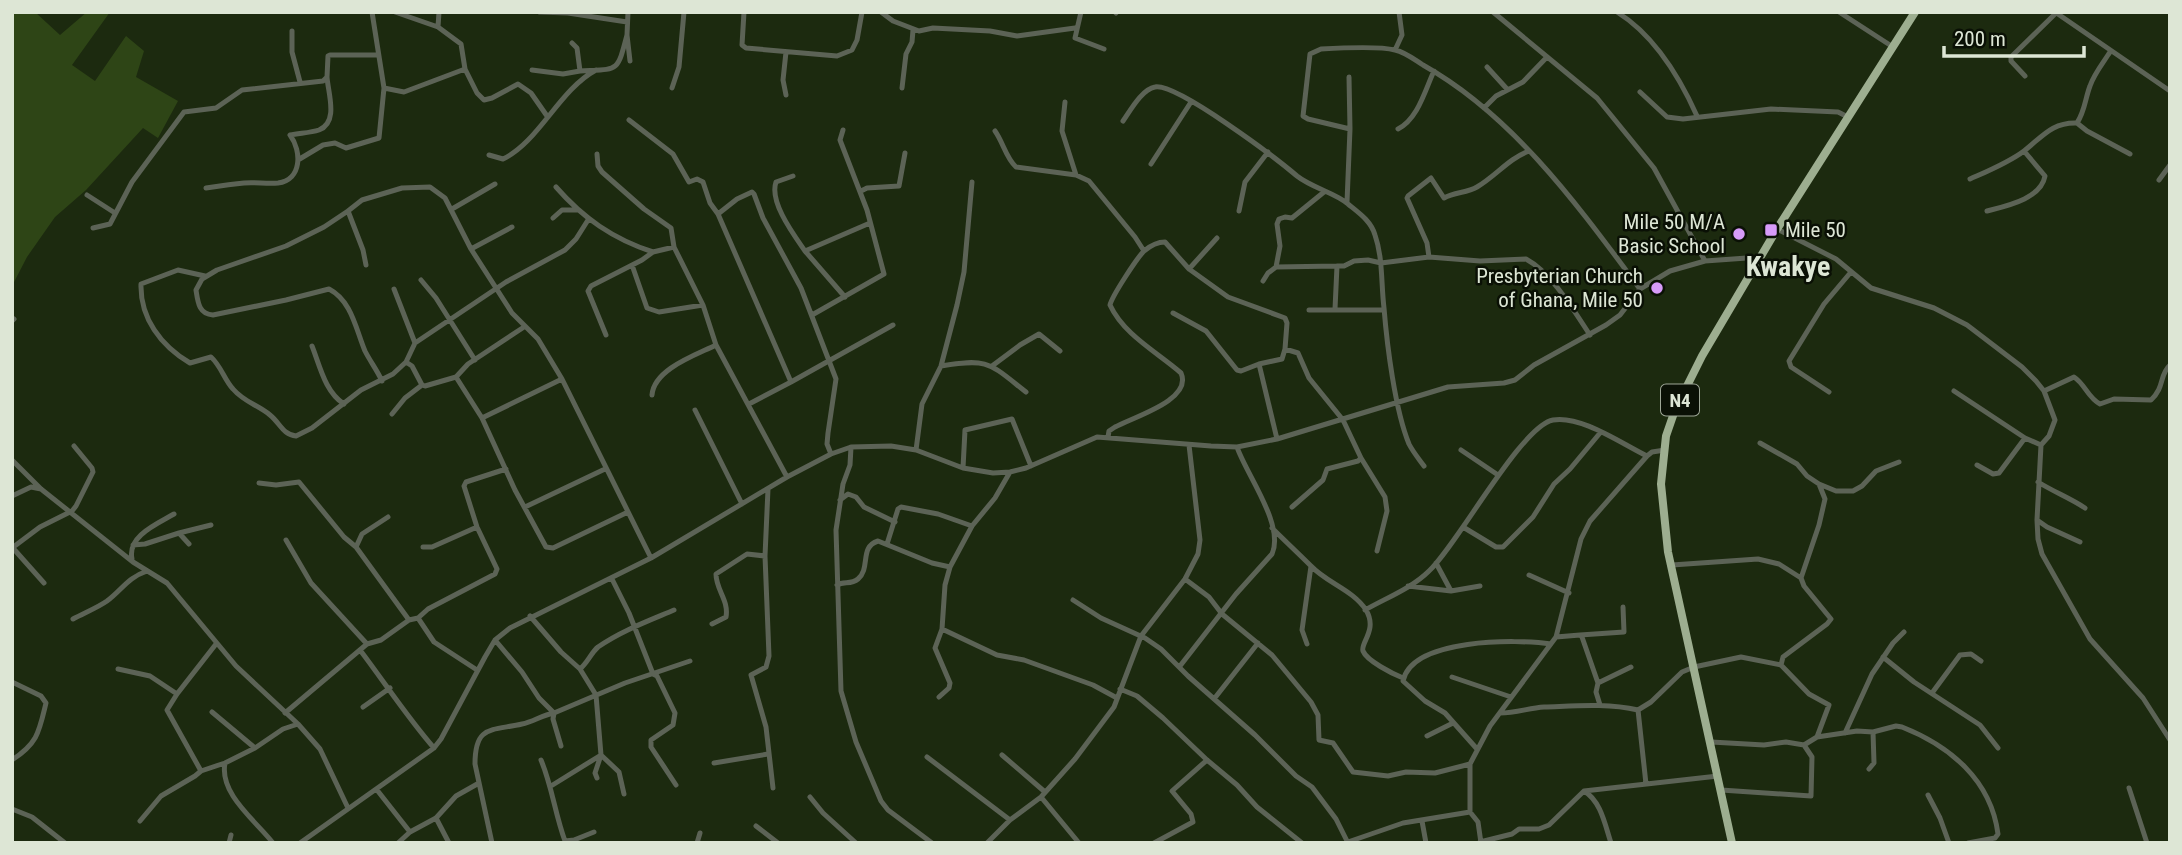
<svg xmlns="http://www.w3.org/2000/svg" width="2182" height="855" viewBox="0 0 2182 855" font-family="'Roboto Condensed',sans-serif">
  <rect width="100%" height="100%" fill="#1c2a0f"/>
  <path fill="#2e4516" d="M12,12H35L60,35L87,12H110L72,65L95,81L126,36L144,51L136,77L178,101L158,138L143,128L86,190L55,217L27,257L12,286Z"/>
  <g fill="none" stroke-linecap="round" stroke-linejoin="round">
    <path stroke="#5c6356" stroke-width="5" d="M395,12L438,27
      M539,12L568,13L627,22
      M628,12L627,35L630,61
      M744,12L742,45L746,48L837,56L852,50L857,40L862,12
      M881,12L893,21L919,31L933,28L990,31L1017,36L1075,28
      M1081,12L1075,38L1104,49
      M1115,12L1116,13
      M1493,12L1597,98L1654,168L1705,261
      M1617,12C1654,35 1680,78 1697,116
      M1839,12L1893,47
      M2055,12L2170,91
      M292,31V52L300,82
      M572,43L577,48L580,71C619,69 617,73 627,35
      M1395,50L1402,35L1399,12
      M1487,67L1507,89
      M465,69L477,93L484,100L492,98L518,84L531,93L547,116
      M532,70L563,74L580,71
      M2025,76L2011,61V57L2056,13
      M1349,77L1350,129
      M384,88L404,92L465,69L461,44L438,27L439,12
      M672,88L679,67L684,12
      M902,88L906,54L912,42L913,30
      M1640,92L1667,117L1683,119L1771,109L1838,112L1848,117
      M786,95L783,80L786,52
      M1065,102L1062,131L1076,175
      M1484,108L1496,96L1523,82L1547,57
      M629,120L673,154L689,182L697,179L703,182L710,203L718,214L791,382L893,325
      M1123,121C1130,111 1142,89 1155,87C1177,83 1277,159 1297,176C1312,188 1336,193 1348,204C1359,213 1371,221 1375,235C1383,258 1381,284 1384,308C1387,345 1395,410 1409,444C1413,452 1419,459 1424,466
      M2077,123C2085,111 2085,99 2090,86C2094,74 2103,63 2110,52
      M1398,129C1418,119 1425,90 1434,71
      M995,131C1003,142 1006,158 1016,167L1076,175L1089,181L1135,237L1144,251
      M597,154L598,166L602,172L644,209L671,228L674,247L703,305L716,345L787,477
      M489,155L503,159C539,142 559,90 596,70
      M298,160L323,145L335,143L346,148L379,138L384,88L372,12
      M1151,164L1191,102
      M793,176L776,182C769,202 794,235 805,251
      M1970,179C1988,171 2008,163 2024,151C2042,137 2052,122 2077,123L2087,131L2130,154
      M2159,180L2170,165
      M556,187C583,218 613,239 653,252
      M206,188C219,186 232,184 244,183C255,182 267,184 278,183C302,180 302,151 290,135C299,133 310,133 319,130C339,122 328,93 327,77
      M861,191L867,188L899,186L905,153
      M87,195L115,213
      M1347,202L1350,129L1308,119L1303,116L1310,54L1321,49C1339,48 1379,46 1395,50C1405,52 1415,60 1423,65C1514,116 1579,207 1640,289
      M452,209L495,184
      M348,211L362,200L402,188L430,187L445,198L471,249L512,313L538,339L562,379L651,558
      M1239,211L1245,182L1268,152
      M1987,211C2006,206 2041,199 2045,176L2024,151
      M718,214L737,199L752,192L754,194L763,218L801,288L836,379L828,433L827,444L831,454
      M553,218L562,210H577
      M93,228L110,224L132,182L184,112L216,108L242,90L323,81L327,77L328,56L330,55H377
      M1777,229L1836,259L1871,288L1934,308L1967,325L2022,367L2036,381L2044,391L2055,420L2049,436L2041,445L2037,520L2047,527L2080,542
      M471,249L512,227
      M1429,257L1427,243L1407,198L1408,196L1431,178L1444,198C1455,192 1467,193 1477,187C1496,176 1508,159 1529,151
      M366,265L363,250L348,211L324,227L286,246L217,270L202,279L196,290C198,303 199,314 213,315L286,300L329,289C352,301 356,330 365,351C370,361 377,370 382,381
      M632,265L647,308L659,312L703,305
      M1276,267L1280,246L1277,224L1279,219L1285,217L1292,218L1324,192
      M1189,269L1228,297L1285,318L1287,323L1285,349
      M205,276L178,270L141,284C140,318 161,346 190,363L211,357C221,366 224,379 233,389C244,402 258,405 270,415C280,423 283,435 296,436L312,428L361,390L393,374L406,362L415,343L506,282L565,250L576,239L588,220
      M421,280L436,298L475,360
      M1263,281L1268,273L1276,267L1337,266H1344L1354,261L1368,260L1381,263L1429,257L1480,261L1526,259C1552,273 1574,311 1590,335
      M394,289L415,343
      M845,297L805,251L870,223
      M1335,309L1337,266
      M1309,310H1384
      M1173,313L1206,331L1237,370L1241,371L1259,364L1277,439
      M812,315L884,274L867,210L840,140L843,130
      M12,321L14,319
      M606,335L588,291L591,286L642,260L653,252L674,247
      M312,346C320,366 325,392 344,404
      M406,362L412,366L422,385L425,386L456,377L468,364L524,327
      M1259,364L1282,359L1285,349L1298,353L1309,378L1343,420L1361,458L1385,497L1387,511L1377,551
      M941,366C989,358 989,363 1026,392
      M992,366L1020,345L1039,334L1060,351
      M456,377L482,418L515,490L546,547L553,548L628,512
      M1954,391L2025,438L2041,445
      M2044,391L2074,377C2085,384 2088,398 2100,404L2114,399L2151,400C2165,387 2159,375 2170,365
      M1829,392L1791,367L1789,361L1824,304L1851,272
      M652,395C654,369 696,355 716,345
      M749,404L791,382
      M695,410L742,504
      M392,414L405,398L422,385
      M482,418L562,379
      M1108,437L1109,431L1115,427C1133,417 1193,400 1181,373C1157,352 1124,335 1110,305C1112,296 1137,258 1144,251C1150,246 1158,242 1165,242L1189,269L1217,238
      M1760,443L1797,464L1807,476L1819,484L1825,499L1819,525L1801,578
      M851,447L850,465L843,484L836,530L841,691L856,742L881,801L888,810L932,843
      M916,450L922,404L941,366L957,305L964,272L972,182
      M1461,450L1498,475
      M12,460L41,489L133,562L167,583L236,666L298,724L320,749L348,808
      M1977,465L1993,474L1999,473L2025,438
      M963,468L965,430L1012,419L1031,466
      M2038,482C2054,492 2070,498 2085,508
      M259,483L276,485L299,482L344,537L356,547L409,620
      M1819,484L1836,491H1853L1862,486L1876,471L1899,462
      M768,489L765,556L769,656L766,667L751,675L766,727L773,788
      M12,496L31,487L41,489
      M840,500L848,494L856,497L864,507L895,522
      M525,507L605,469
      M1292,507L1323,480L1327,469L1358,461L1361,458
      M2037,520L2038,539L2042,554L2090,639L2143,698L2170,740
      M1463,527L1496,547H1503L1533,517L1554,484L1570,469L1600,433
      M1272,528C1285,541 1298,553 1311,566C1327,583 1353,590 1366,610C1378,630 1360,643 1363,651C1367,661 1393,674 1403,678
      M179,533L211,525
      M286,540L311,583L367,644
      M887,544L898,509L901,507L938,514L972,526
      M133,545L145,544L179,533L189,544
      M12,547L44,583
      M356,547L362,534L388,517
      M423,547H432L477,527
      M12,548L40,527L72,511L76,506L93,472L92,468L74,446
      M132,559C127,536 157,524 174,514
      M1436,563L1451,591
      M1672,565L1758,559L1779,564L1801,578L1804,586L1831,619L1827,624L1783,657L1781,665
      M1529,575L1569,593
      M612,579L629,613L653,674L657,676L675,713L673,725L651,740V747L676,785
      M1185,579L1209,597L1222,614L1272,655L1311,702L1318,715L1319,740L1333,743L1353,772L1388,776L1406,772L1435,773L1470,764
      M837,585C844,581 851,585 858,579C871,568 859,547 878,541L932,563L950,567
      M1408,586L1451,591L1480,586
      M1073,600L1101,618L1145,638L1161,649L1188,676L1255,735L1296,776L1312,787L1336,819L1347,841
      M1365,610C1386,598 1412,588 1429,571C1458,544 1521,426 1553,420C1581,415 1622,444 1647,456
      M530,616L561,652L580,669L596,695L601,755L551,786
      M418,618L434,642L477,670
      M73,619C84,613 97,608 107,601C123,589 127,578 147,571
      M712,624L726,617C729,600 716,590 716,574L747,554L765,556
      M942,629L997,655L1024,660L1093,685L1117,698
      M1580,635L1624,632L1623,607
      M1556,637L1580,635L1582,637L1598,683L1596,692L1600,705
      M1307,644L1302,630L1311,566
      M360,650C385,683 407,717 434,748
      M1883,657L1914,682L1980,725L1998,748
      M1180,666L1236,594L1272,554C1285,525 1246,474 1237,447
      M118,669L150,676L177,694
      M580,669C588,662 591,653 598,647C621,631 648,621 674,610
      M1452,677L1511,697
      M12,682L41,696L46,703C39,732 38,743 12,760
      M1598,683L1631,667
      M1120,689L1137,696L1163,718L1207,760L1237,785L1257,807L1302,843
      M1932,693L1960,655L1971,654L1981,661
      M939,697L949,688L950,683L935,648L942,629L945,585L950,567L972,526L995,498L1010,472
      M1214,699L1258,643
      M363,707L390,688
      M1638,710L1646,784
      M212,712L255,748
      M285,713L367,644L381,640L409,620L418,618L428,609L495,574L497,569L477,527L464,486L466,482L506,469
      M1500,713C1516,713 1529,708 1544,707C1575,706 1607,703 1638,710L1651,702L1682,672L1694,667L1741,657L1781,665L1809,694L1829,705L1817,737
      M1845,733L1872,674L1893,643L1904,632
      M1427,736L1453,723
      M1711,742L1764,745L1786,742L1804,745L1817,737L1857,731L1873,732L1896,726L1902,727C1950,746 1991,780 1998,834L1995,838L1968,843
      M561,746L553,719L554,713L625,683L690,661
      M1477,749L1445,713L1425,701L1403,681C1412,638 1517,639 1551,644
      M1002,755L1045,792
      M927,757L1010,820
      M541,760C552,786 555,814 565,841L574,840L594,832
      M225,763C219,794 256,821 273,843
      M714,763L768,754
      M1869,769L1874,763L1873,732
      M201,771L167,710L177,694L216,644
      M597,778L595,773L601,755L619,772L624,794
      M2129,788L2147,843
      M377,790L410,832
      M1721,790L1811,796L1812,757L1804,745
      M1584,791C1601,801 1605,825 1611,843
      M1928,795L1940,818L1949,843
      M810,797L823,813L856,843
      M1041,797L1079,843
      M12,809L32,817L65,843
      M1470,812L1478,822L1481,843
      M436,818L449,843
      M140,821L161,796L195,776L201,771L225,763L255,748L283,729L298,724
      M1422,821L1426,843
      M756,826L778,843
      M1480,842L1512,834L1519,829H1539L1549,825L1584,791L1718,776
      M229,843L231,835
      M300,843L434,748L441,739L485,657L495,640L510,628L651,558L787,477L831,454L851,447L891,446L916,450L963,468L993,473L1010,472L1026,468L1097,437L1211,446L1237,447L1277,439L1448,387L1504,383L1515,380L1534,365L1606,325L1620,315L1640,289L1670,271L1705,261L1761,257
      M398,843L410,832L436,818L456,796L479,783
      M492,843L475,764C475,725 491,731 522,724C533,722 542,715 554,713L539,698L522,672L495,640
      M697,843L700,833
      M987,843L1010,820L1041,797L1075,759L1114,707L1141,636L1185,579L1198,554L1200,540L1189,445
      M1154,843L1193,822L1191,814L1172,791L1207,760
      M1345,843L1403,823L1470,812V764L1490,726L1556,637L1581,539L1590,521L1647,456L1652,452L1665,450"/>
    <path stroke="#9dae90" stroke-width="8" d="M1732,843L1668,552L1661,484L1666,436L1675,410L1702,356L1777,229L1915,12"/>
  </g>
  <g fill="#d79bf9" stroke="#0a1005" stroke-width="2.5">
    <rect x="1764" y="223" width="14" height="14" rx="3.5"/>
    <circle cx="1739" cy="234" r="7"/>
    <circle cx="1657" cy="288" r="7"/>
  </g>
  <g text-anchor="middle" stroke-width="5" stroke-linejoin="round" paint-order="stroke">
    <rect fill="#0a1005" stroke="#9ea697" stroke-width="2" x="1661" y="384.5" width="38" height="31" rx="5"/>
    <g font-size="19" font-weight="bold" fill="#dde6d5">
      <text x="1680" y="407">N4</text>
    </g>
    <g font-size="21" fill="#dde6d5" stroke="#0a1005" text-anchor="end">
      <text x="1725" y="229">Mile 50 M/A<tspan x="1725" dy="24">Basic School</tspan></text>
      <text x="1785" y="237" text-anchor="start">Mile 50</text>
      <text x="1643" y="283">Presbyterian Church<tspan x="1643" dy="24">of Ghana, Mile 50</tspan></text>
    </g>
    <g font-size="28" font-weight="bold" fill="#dde6d5" stroke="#0a1005">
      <text x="1788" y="276">Kwakye</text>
    </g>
  </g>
  <rect width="2182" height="855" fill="none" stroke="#dde6d5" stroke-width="28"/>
  <path d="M1944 46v10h140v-10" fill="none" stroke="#dde6d5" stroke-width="3.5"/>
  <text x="1954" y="46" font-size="21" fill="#dde6d5" stroke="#0a1005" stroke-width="5" paint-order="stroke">200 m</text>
</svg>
